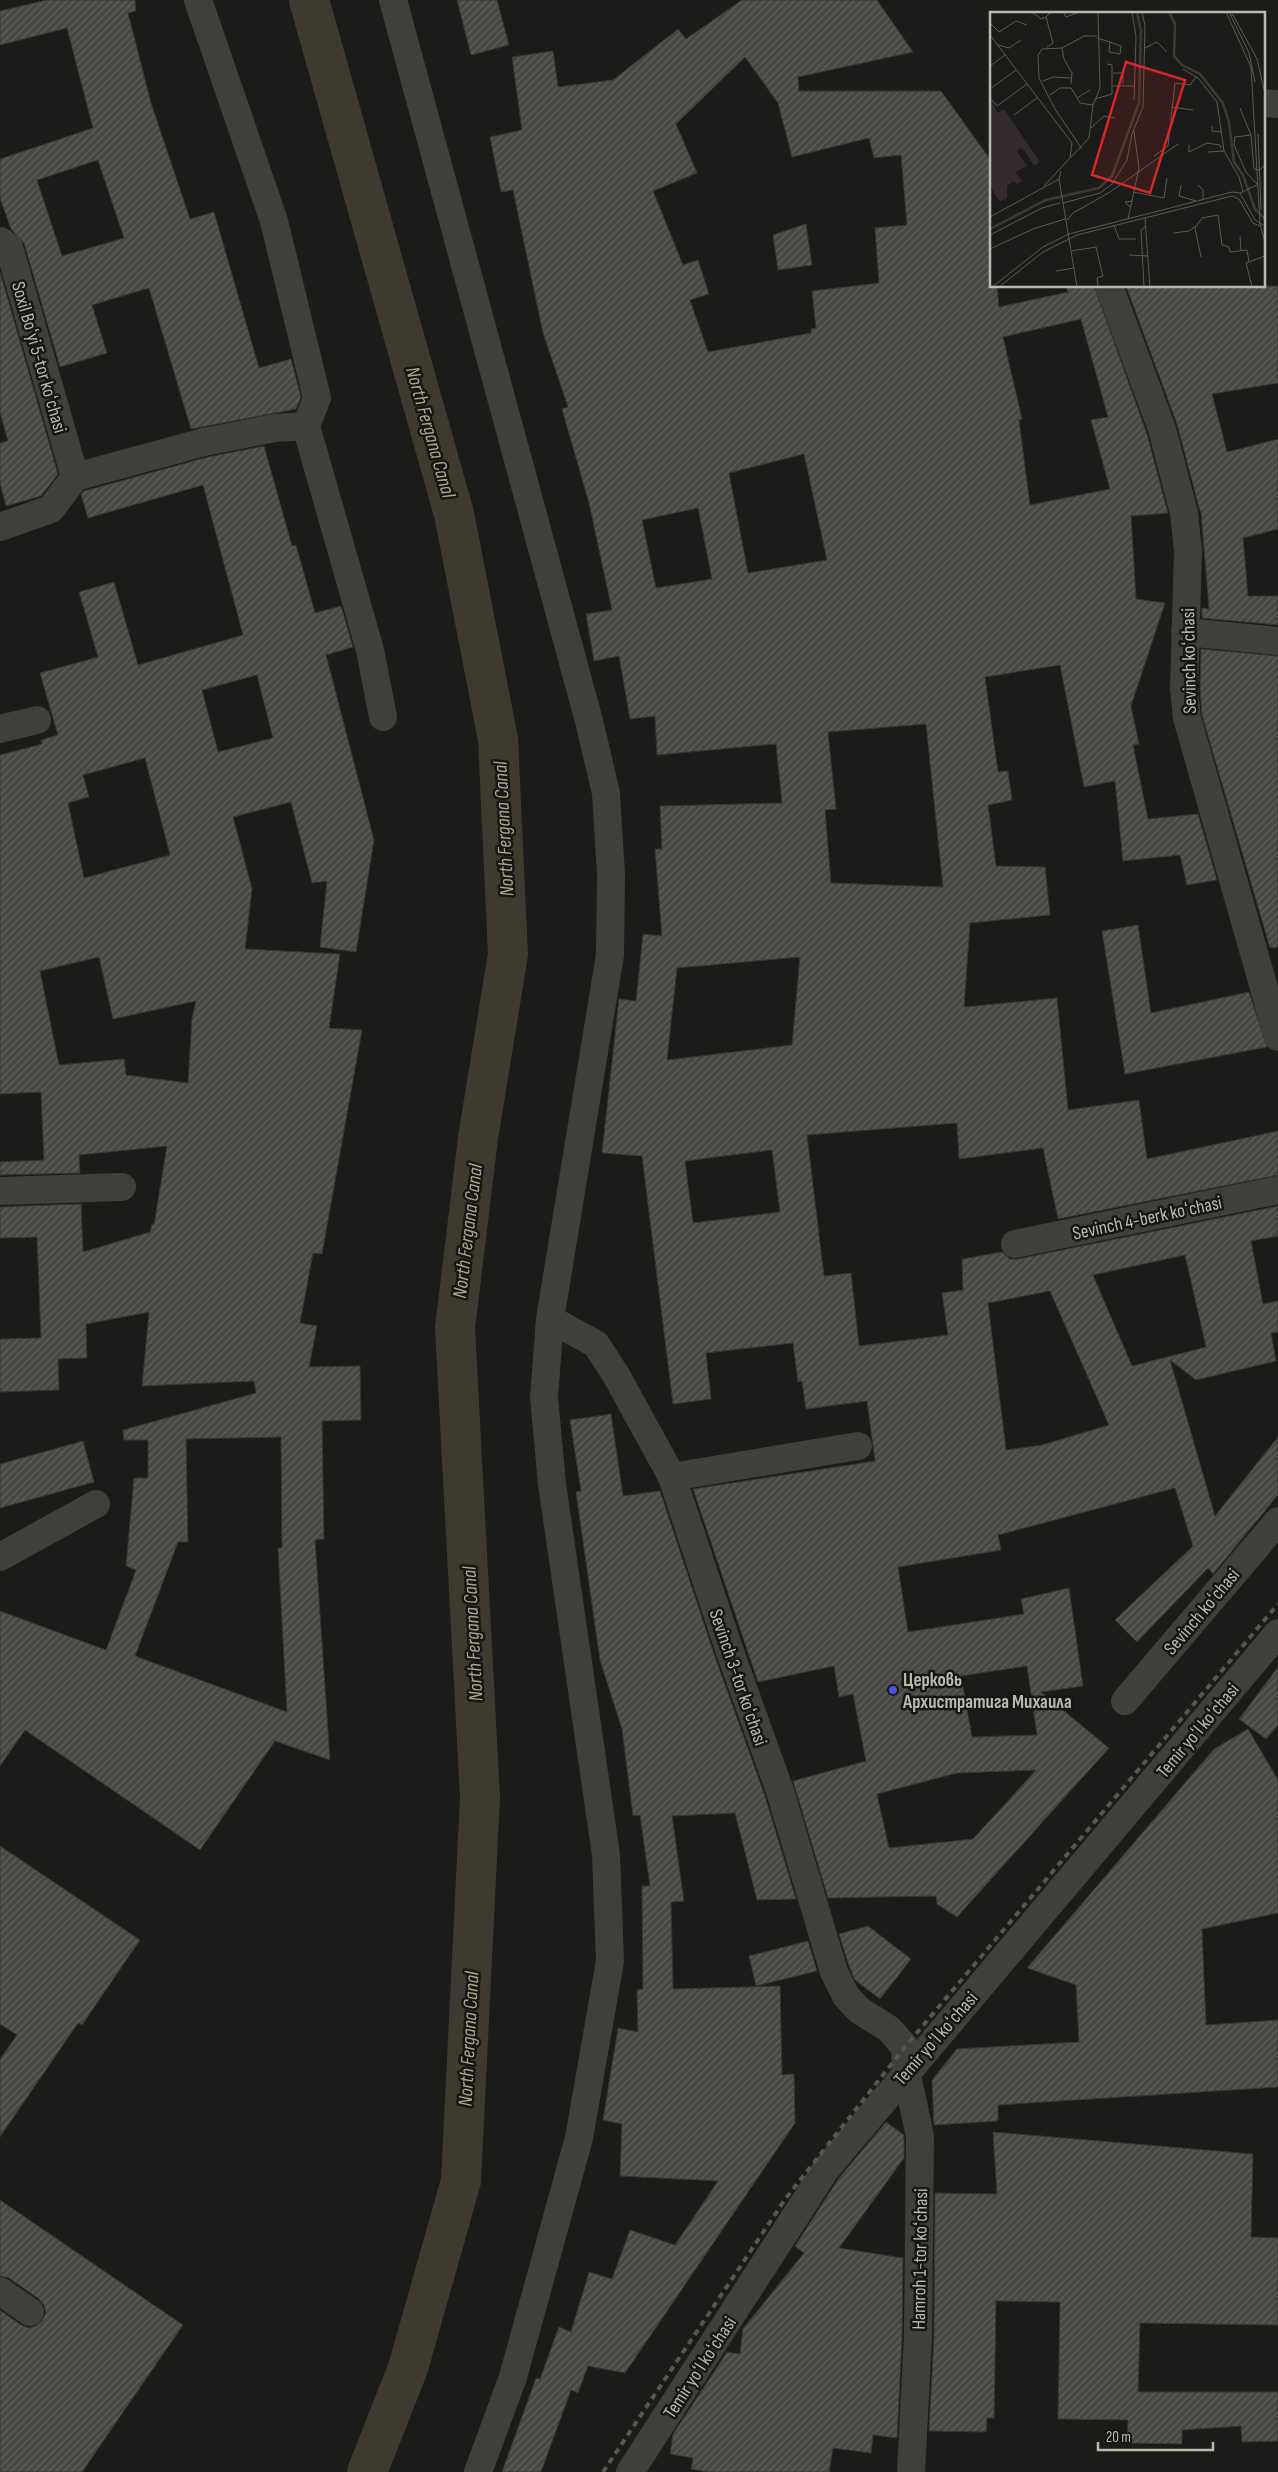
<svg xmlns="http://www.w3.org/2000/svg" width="1278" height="2472" viewBox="0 0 1278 2472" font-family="'Sofia Sans Condensed',sans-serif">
  <defs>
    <pattern id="building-hatch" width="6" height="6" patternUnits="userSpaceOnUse" patternTransform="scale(1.25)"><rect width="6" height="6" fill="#474844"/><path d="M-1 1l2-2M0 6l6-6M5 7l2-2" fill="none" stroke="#5f605c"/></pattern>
  </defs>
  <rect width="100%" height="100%" fill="#1b1b19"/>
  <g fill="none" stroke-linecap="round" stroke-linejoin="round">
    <path stroke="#3e3a30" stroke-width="40" d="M309,0L454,514L498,739L508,954L478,1138L455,1328L480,1797L461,2181L408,2368L367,2472"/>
  </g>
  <path fill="url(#building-hatch)" stroke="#363734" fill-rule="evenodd" d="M47,0H135L136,11L128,13L151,103L190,219L214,212L259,368L291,359L301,397L296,409L191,429L149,288L92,305L107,353L60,367L24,243L11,229L0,198V159L93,128L67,28L0,45V11ZM98,160L124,238L62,256L37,180Z
    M457,0H497L509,45L471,55Z
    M742,0H877L913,52L798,77L799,91H941L992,162V286H997L999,307L1068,292L1066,286H1094L1147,434L1168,513L1131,516L1136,599L1165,603L1131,706L1139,744L1133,745L1148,819L1198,814L1217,880L1187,885L1180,855L1123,861L1115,781L1084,787L1060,665L985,677L998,772L1008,771L1012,800L988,805L996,866L1045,867L1050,915L970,923L964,1007L1057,998L1068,1110L1139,1100L1147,1159L1278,1131V1175L1058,1219L1043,1148L959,1159L957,1123L807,1135L824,1276L851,1273L859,1346L948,1335L942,1293L963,1290L962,1259L1002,1252L1010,1259H1018L1278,1206V1236L1251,1241L1263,1304L1278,1301V1332L1271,1333L1276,1361L1196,1380L1170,1360L1215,1516L1278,1437V1495L1213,1574L1208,1568L1137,1642L1115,1620L1193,1546L1175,1488L998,1535L1001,1550L898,1567L908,1632L1024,1614L1021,1599L1069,1588L1083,1686L1041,1692L1109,1748L957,1917L937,1904L936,1896L828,1898L793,1781L866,1761L853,1694L839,1697L834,1666L758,1682L693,1489L875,1461L867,1401L806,1409L802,1381L798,1382L793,1343L706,1353L711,1399L673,1404L642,1156L602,1153L619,999L636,1001L643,934L662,936L655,849H662L660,806L782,803L776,744L657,755L655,716L630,719L619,656L594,661L586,614L612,610L589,503L562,409L568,407L543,333L513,190L501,192L490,137L522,130L512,57L553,51L558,87L613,80L678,29L686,39ZM745,57L778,103L792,157L869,138L874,158L901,155L907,225L875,228L879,283L812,291L816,328L811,329V333L708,352L690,300L709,294L698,260L683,265L653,191L697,173L676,124ZM1081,319L1108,417L1091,420L1110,489L1030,505L1019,420L1022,419L1003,337ZM804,454L827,560L748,573L729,473ZM698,508L712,579L656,588L642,520ZM926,724L943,887L831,883L825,810L836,809L828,732ZM800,957L792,1045L667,1060L677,968ZM772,1150L780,1212L693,1223L685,1161ZM1185,1255L1206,1347L1132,1366L1093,1275ZM1050,1291L1109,1425L1042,1445L1006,1450L988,1303ZM1027,1666L1037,1735L972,1737L961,1676ZM1036,1770L973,1839L889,1848L877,1794L957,1773Z
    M806,224L812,265L778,270L773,235Z
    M0,272L58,474L41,496L6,506L0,483V443L8,441L0,412Z
    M1126,286H1278V383L1212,394L1227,452L1278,439V529L1243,538L1248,596H1278V625L1202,618V608L1209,609L1201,511H1200L1177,424Z
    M264,446L292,546L296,545L315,613L341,606L353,647L326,655L374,840L356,952L320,947L327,881L312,883L291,802L233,817L252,889L245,949L340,954L329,1028L362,1030L322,1254L313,1253L300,1323L317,1326L309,1367L360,1366L361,1420L322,1421L324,1539L315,1540L330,1760L275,1741L200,1850L25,1730L0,1766V1611L106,1650L136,1570L126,1566L134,1478H148V1440H124L123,1430L256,1393L254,1381L142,1386L149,1312L86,1324L87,1358L58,1359L59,1390L0,1392V1339L41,1338L37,1237L0,1238V1207L81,1204L83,1252L150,1232L152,1224L154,1225L167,1146L79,1155L80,1173L0,1175V1162L44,1160L41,1092L0,1094V755L42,744L41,740L58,735L40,673L98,657L79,592L114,582L138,665L243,635L203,485L88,518L81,495L84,491L208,457ZM257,675L273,738L218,752L202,690ZM145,758L170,855L84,878L68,803L89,797L83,775ZM99,957L113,1019L196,1001L192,1018L188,1083L126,1075L124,1059L59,1065L40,971ZM281,1437L282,1548H278L287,1712L135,1656L178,1542H188L186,1439Z
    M1201,649L1278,656V947L1270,948L1202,715L1200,688Z
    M1138,925L1151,1013L1249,992L1267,1047L1125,1074L1102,931Z
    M611,1414L623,1496L660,1491L714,1654L765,1796L796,1899L757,1900L735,1813L672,1816L684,1901L671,1902L673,1989L780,1986L782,2075L794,2074L795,2123L625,2373L588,2366L578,2393L571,2390L541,2472H502L536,2378L540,2379L559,2327L571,2332L589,2272L612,2279L630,2230L675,2245L718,2181L620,2176L622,2124L603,2120L618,2028L638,2032L637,1990L643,1989L642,1886H650L640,1815L633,1816L622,1729L600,1660L576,1492L581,1491L570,1420Z
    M83,1441L94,1482L0,1508V1464Z
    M1278,1667V1725L1266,1739L1239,1719Z
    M1248,1729L1278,1780V1913L1202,1929L1206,2025L1278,2020V2087L998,2105V2121L934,2125L932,2080L957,2049L1079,2042L1076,1985L1027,1968L1214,1749Z
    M0,1846L140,1940L82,2025L78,2023L0,2137V2059L17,2035L0,2024Z
    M868,1926L911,1959L880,1999L855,1980L849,1966L839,1934Z
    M808,1941L817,1971L756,1986L749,1956Z
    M886,2122L904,2135V2158L839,2248L903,2258L902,2337L897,2438L873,2435L871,2453L833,2448L829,2472H708L691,2469L693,2458L670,2454L673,2434L727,2352L740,2354L743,2329L804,2253L795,2246L839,2178Z
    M993,2132L1253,2154L1251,2237L1278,2238V2325L1140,2323L1138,2392H1278V2441L1242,2442L1241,2426L1182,2430V2444L1127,2443L1128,2420L1058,2419L1060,2302L996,2301L994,2418H987L986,2432L929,2431L934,2337L935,2193L997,2194Z
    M0,2200L183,2325L82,2472H0V2310L21,2325L29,2328L36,2326L42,2321L46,2313L44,2305L39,2299L9,2278L0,2276Z"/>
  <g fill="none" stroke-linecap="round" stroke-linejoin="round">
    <path stroke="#3f403b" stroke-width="28" d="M198,0L274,221L317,398L306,426L370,650L383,717
      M393,0L589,721L606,793L611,874L610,955L550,1319L544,1397L552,1484L606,1855L610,1961L579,2138L513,2377L478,2472
      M1264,103L1278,104
      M0,241L9,247L75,477
      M1109,286L1162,429L1184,513L1188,551L1184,689L1187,718L1278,1037
      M0,527L51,509L75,477L204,442L275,428L306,426
      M1185,632L1278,641
      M0,729L37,720
      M0,1191L122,1187
      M1015,1244L1278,1190
      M550,1319L596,1344L616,1375L672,1477L729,1649L780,1791L834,1972L846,1996L859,2010L889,2029L905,2047L906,2071L920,2136L918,2337L911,2472
      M672,1477L858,1446
      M0,1557L96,1504
      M1125,1701L1278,1521
      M0,2291L30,2312
      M630,2472L826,2169L1278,1633"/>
    <path stroke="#575750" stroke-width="4" stroke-dasharray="6 5" stroke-linecap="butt" d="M603,2472L786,2198L905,2047L1278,1604"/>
  </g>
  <circle fill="#4b55e1" stroke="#161614" stroke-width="2" cx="893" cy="1690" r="5"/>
  <g text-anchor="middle" stroke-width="5" stroke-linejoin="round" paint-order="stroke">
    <g font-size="19" fill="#bab9ad" stroke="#161614">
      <text transform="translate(40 357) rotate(74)" y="7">Soxil Boʻyi 5-tor koʻchasi</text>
      <text transform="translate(1188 661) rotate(-91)" y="7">Sevinch koʻchasi</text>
      <text transform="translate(1147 1217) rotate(-12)" y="7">Sevinch 4-berk koʻchasi</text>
      <text transform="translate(1201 1611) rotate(-50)" y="7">Sevinch koʻchasi</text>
      <text transform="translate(739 1677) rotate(71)" y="7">Sevinch 3-tor koʻchasi</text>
      <text transform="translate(1197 1730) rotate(-50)" y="7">Temir yoʻl koʻchasi</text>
      <text transform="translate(935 2038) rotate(-49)" y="7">Temir yoʻl koʻchasi</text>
      <text transform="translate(919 2259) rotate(-89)" y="7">Hamroh 1-tor koʻchasi</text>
      <text transform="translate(699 2367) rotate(-57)" y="7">Temir yoʻl koʻchasi</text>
    </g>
    <g font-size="19" font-weight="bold" fill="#bab9ad" stroke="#161614" text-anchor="start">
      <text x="903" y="1686">Церковь<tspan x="903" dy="22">Архистратига Михаила</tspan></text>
    </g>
    <g font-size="20" font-style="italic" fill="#b1a688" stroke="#161614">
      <text transform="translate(431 432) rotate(74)" y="7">North Fergana Canal</text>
      <text transform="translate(503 829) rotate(-93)" y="7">North Fergana Canal</text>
      <text transform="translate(467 1231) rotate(-83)" y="7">North Fergana Canal</text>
      <text transform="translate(472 1634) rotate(-93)" y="7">North Fergana Canal</text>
      <text transform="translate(468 2039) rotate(-87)" y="7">North Fergana Canal</text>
    </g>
  </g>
  <g transform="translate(990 12)">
    <rect width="275" height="275" fill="#1b1b19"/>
    <path d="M0,87L8,101L14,97L50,150L44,154L34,138L30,136L27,139L37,154L25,160L32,169L27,172L24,169L17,174V186L10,190L0,174Z" fill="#322a2f"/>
    <path fill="none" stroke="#3e3a30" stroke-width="2.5" d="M179,0L185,12L184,44L192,53L210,62L233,91L239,110L244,150L253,163L265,197L275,207M0,217L56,188L109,176L122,164L149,91L151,19L147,0"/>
    <path fill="none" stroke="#5b5a54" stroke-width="1" d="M42,0L51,7L56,5M73,0L76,5L89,0M142,0L146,24L144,88M236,0L261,55L270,212L275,230M239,0L259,41L265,70M241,3H243L267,47L275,82M0,11L9,20L26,9L37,13M0,23L82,131L80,146L54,174M107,26L120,30L119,40L130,42L131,34L120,30M8,33L19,36L31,28M57,35L63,31L56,5L61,0M72,36L74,47L82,61L81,72M155,36L167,30L177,40M0,54L15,43M193,57L208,66L227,90L234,139L249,165L253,180M123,61H133V72M53,69L63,65L81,66M123,74H144M0,77L26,58M60,83L70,76H81L90,91L103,93M275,85V132M0,86L7,94L37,72M87,86L100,78M105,87L122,82V53L117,52M182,95L203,98M250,96L261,123L245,125L244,133L256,160L267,172M24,103L47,86M222,114V119L232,120M101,116L114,104L125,106M268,122L271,198M261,123L264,157L270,158L275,153M199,133V140L217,131L230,133L231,136M92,137L65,97L49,66L48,43L52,37L72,36L94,24H107M218,140L234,139M164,144L178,134L185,71L200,73L206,65M81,145L99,126L103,93L110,76L108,0M71,159L69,167L87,275M191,173L189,184L206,189M208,173L213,178V188M143,180L174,186L177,166M250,181L267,173M73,191L110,181L122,172L137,148L142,122L153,95L155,14L152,0M141,196L135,190L142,189M0,205L69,167M155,206L160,275M212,206L228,203L232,233L239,235L240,240L257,238L259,250M138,207L149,156L144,119M77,208L83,201L120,180L188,132M124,213L129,227H146M184,221L199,219L206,214M0,223L52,196L70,191M250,224L251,239M0,237L43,217L75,207M81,239L106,235L113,264L107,266L108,274L104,275M139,243L158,244M211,245L205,216L212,206M66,259L84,256M2,275L53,235L79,222L242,180L250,181L265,208L273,213M9,275L53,240L87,223L242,184L249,187L263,211L270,214M154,275L151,218L156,214M262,275L256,251L275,244"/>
    <path fill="#d62828" fill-opacity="0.15" stroke="#d62828" stroke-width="2.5" d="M136,50L195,68L160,181L102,163Z"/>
    <rect width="275" height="275" fill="none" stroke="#bab9ad" stroke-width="2.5"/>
  </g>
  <path d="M1098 2442v8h115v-8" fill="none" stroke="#bab9ad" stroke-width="2.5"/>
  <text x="1106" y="2442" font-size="15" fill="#bab9ad" stroke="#161614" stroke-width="4" paint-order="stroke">20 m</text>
</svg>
